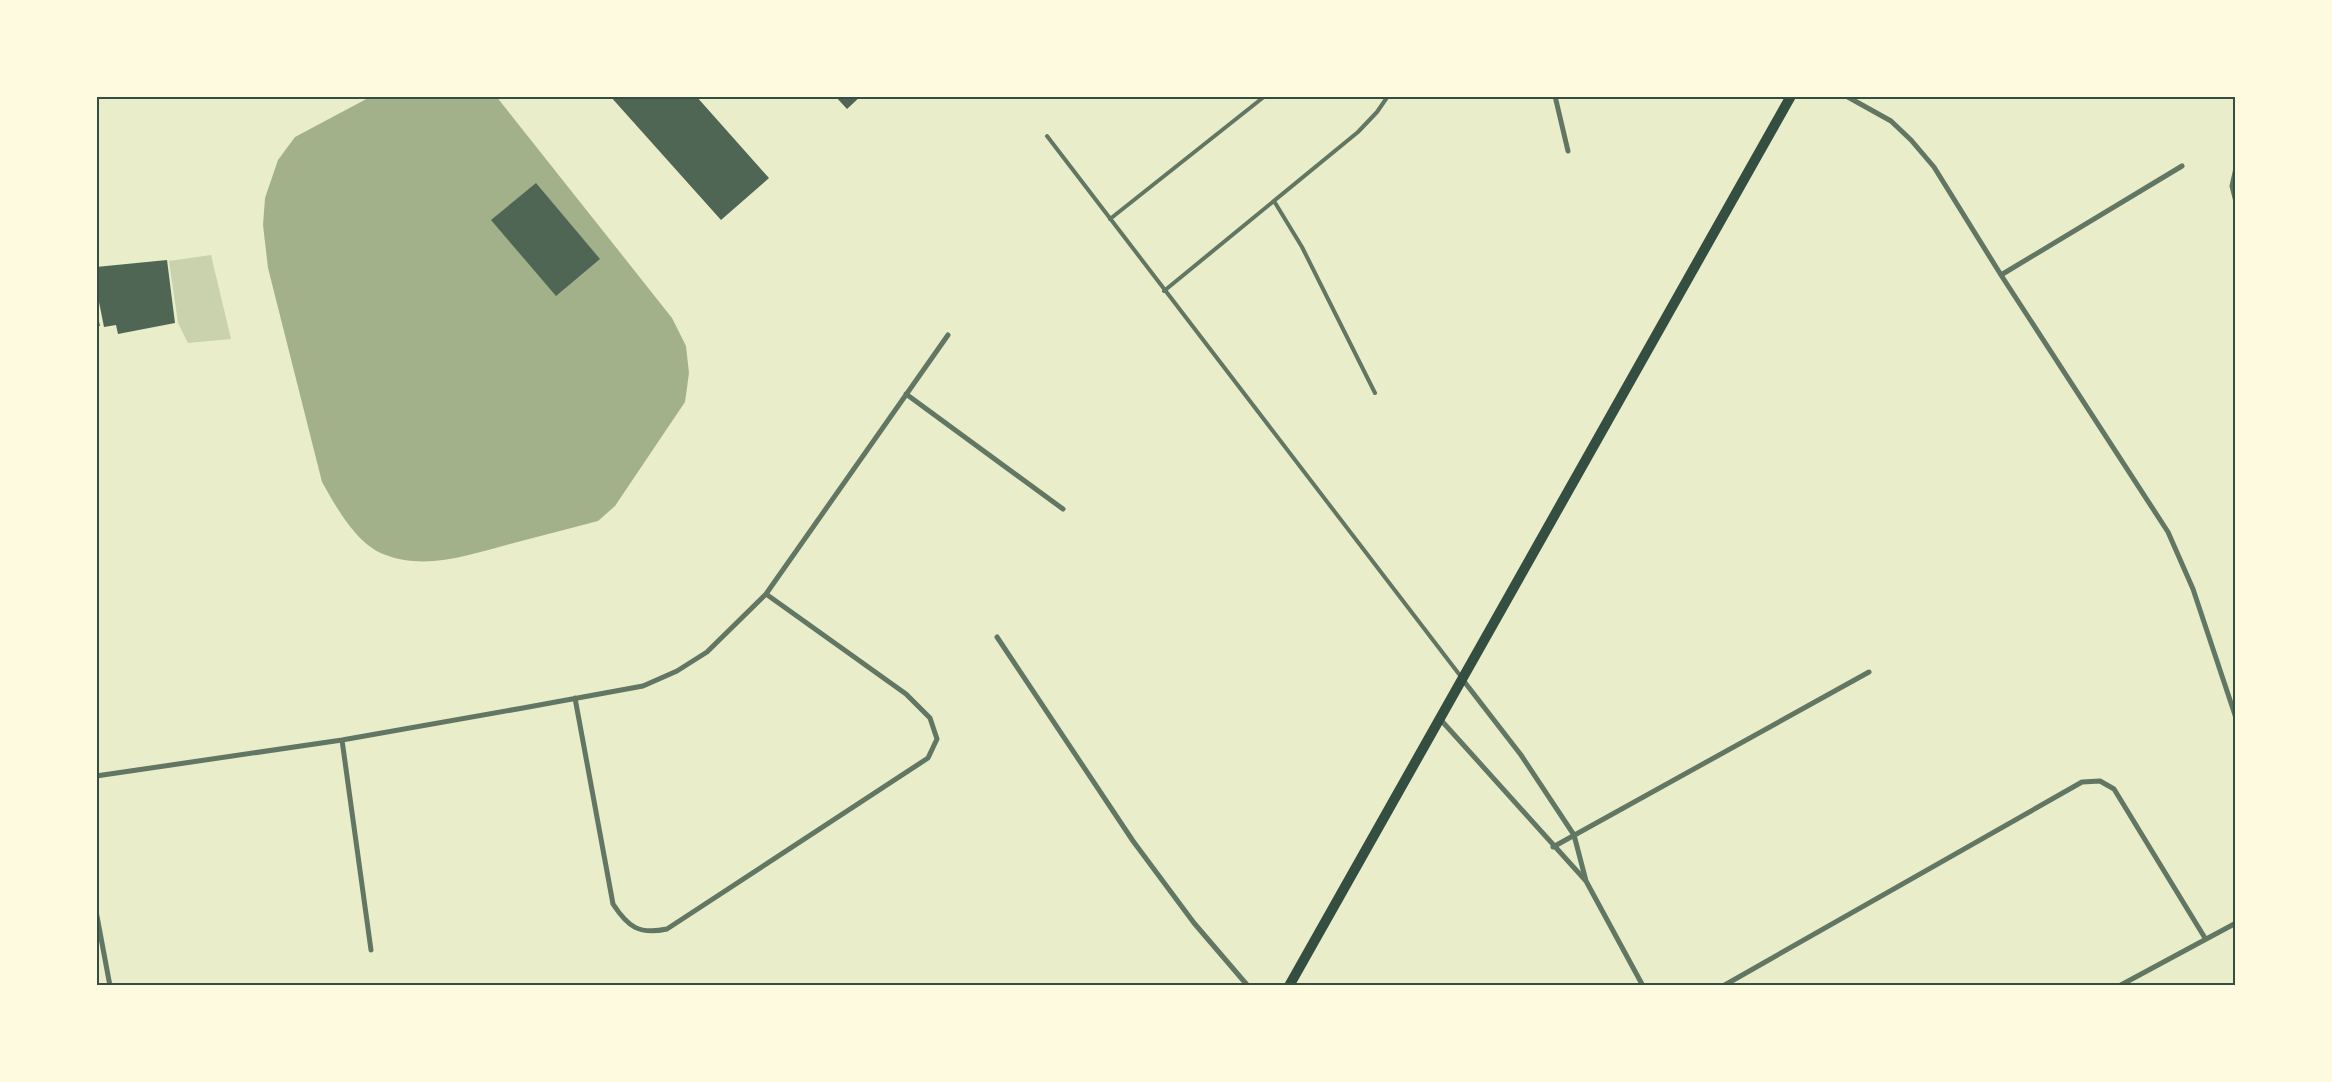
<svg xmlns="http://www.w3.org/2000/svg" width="2332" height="1082" viewBox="0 0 2332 1082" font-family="'Roboto Condensed',sans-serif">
  <rect width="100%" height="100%" fill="#e9edc9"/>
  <path fill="#cad2ad" d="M211,255L231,339L188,343L178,323L169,261Z"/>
  <path fill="#a3b18a" d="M372,96H496L672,318L686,346L689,373L685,402L615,506L598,521C569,529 539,536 510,544C468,555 425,571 383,554C356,543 336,507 322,482L268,268L263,225L265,198L278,160L295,137Z"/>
  <path fill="#4f6655" d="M610,96H696L769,178L721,220Z
    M835,96H861L847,109Z
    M536,183L600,259L556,296L491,220Z
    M167,260L175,323L118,334L116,325L104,327L99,302H96V267Z
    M96,312H97L100,326H96Z"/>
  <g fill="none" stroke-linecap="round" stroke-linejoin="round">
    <path stroke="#617663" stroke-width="4" d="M1047,136L1462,678
      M1274,201L1302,247L1375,393
      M1110,219L1265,96
      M1164,291L1358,132L1377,112L1388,96"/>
    <path stroke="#617663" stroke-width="5" d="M1555,96L1568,151
      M1846,96L1891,121L1911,140L1934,167L2001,275L2168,532L2193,589L2236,718
      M2236,168L2232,186L2236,202
      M2001,275L2182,166
      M906,394L1063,509
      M997,637L1133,841L1194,923L1248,986
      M1463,680L1521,755L1574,835L1586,881L1643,986
      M575,698L613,904C628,927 639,935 667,929L928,758L937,739L930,718L906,694L766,594
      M1440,719L1586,881
      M342,740L371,950
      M96,776L342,740L523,708L643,686L677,671L707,652L766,594L948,335
      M1553,847L1869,672
      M96,911L110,986
      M1723,986L2082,782L2100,781L2114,789L2205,938
      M2119,986L2236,923"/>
    <path stroke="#344e41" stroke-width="10" d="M1289,986L1791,96"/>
  </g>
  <rect width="2332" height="1082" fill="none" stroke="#fefae0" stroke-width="195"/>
  <rect x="98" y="98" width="2136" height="886" fill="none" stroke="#344e41" stroke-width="2"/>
</svg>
